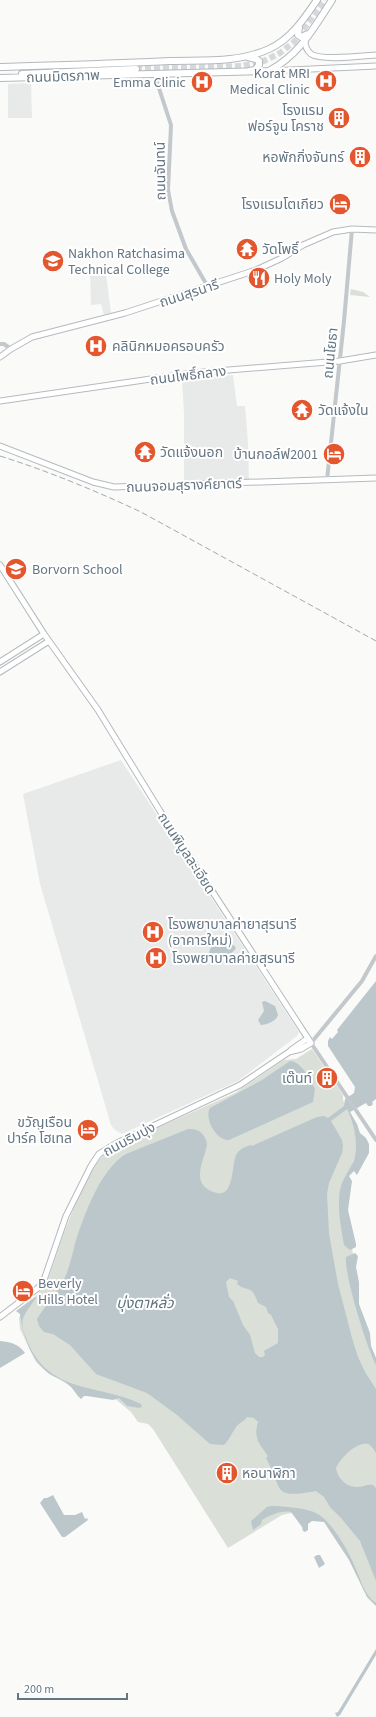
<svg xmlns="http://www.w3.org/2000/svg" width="376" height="1717" viewBox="0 0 376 1717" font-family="'Source Sans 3','Noto Sans Thai',sans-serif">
  <rect width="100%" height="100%" fill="#fafaf8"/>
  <path fill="#e8e9e9" d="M31,83L32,118H8V84Z
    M105,266L111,313L104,315L101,304L91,305L90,271Z
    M233,375L237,406H245L248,443L249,479L184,481V413L182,380Z
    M121,760L299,1032L297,1036L238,1081L122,1134L115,1130L111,1125L40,884L23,794Z"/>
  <path fill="#dadfd7" d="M351,289L363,292L370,297L350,295Z
    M312,1049L343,1095V1100L351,1116L357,1141V1152L342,1190L353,1254L348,1258L362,1320L376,1362V1605L364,1591L352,1563L326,1522L301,1511L282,1515L228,1548L153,1429L148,1424L138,1422L131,1412L113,1397L68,1384L49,1374L36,1362L20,1329L19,1318L22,1311L44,1287L48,1280C60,1246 82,1171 110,1149L235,1093L284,1060L296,1059Z"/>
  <path fill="#bbc7cb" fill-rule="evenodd" d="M226,936L236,948C231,956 222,957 213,958L209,955C209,945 218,941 226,936Z
    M376,981V1099L372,1102L373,1104L371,1106H368L366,1103L350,1112L357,1124L360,1133L366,1138L369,1144V1153L357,1175L354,1171L349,1176L352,1181L348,1210L356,1244V1247L350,1250L344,1245C341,1228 337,1208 340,1190C342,1179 350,1170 354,1160C359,1145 354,1123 347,1109L331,1121L342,1140L343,1146L342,1153L329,1183L327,1194L329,1234L338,1284L352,1338L358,1357L365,1372L376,1389V1453C374,1450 371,1445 368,1444C356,1441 340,1459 336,1468C337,1477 345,1486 355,1487C361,1488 367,1484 373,1485L376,1488V1581L360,1541L341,1518L330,1507L324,1497L316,1491C271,1499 284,1491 266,1458L268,1456C260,1444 253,1439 258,1422L254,1418L247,1417C245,1421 240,1422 237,1426C232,1432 230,1439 224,1445L210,1444L177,1415L147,1393L96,1374L70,1345L53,1334L44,1332L39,1326L37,1319C46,1304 59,1291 66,1275C71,1263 73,1250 77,1237C86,1211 101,1169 126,1154L188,1129C198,1128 205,1133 207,1144C205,1160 190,1181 211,1191C235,1203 231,1167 236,1155C239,1149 245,1147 251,1145L252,1146L317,1117L324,1116L328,1118L344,1106L345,1099L354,1093L355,1087L328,1046V1041L330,1037L332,1039L338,1032L337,1030ZM230,1278L238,1281L237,1284C248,1293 251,1283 258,1303L266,1307L268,1313L271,1315L278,1329V1343L264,1351L265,1355L263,1357H259L255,1353L250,1335L243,1325L233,1301L229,1297L226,1282Z
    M265,1001L275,1006L278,1015C276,1021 267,1025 261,1025L258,1020L264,1011L262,1002Z
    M290,1061C302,1062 310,1079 315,1089L313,1102L229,1140C216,1141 204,1118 210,1108L262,1080Z
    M355,1253L358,1256L356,1267L359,1282V1304L370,1333L371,1346L376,1358V1365C367,1348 344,1275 346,1257Z
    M35,1297L36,1298C21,1319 18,1320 29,1345C51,1394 100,1384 141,1404L142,1406L140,1408L127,1406L119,1398L113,1400L87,1396H84L81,1399C77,1396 75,1391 71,1387C65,1381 57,1378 50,1374C31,1361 23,1336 20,1314L16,1311Z
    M0,1341C10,1342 19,1344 25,1353L0,1368Z
    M53,1495L64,1515H75L82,1512L85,1519L87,1518L88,1520L65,1537H62L40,1503L44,1498H47Z
    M271,1506C283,1506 306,1508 316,1513C331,1520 349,1552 355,1567C361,1580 364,1595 376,1603V1606L367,1597L349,1560L324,1522L312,1521L308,1524V1530L305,1532L303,1531L302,1527L291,1512C282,1510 270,1515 262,1520L261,1524L253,1530L251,1521L267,1507Z
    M317,1555H320L325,1564L319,1568L314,1557Z
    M376,1649V1655L340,1715L337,1717L335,1713L338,1712Z"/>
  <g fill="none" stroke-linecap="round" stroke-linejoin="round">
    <path stroke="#d5d9db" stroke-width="6" stroke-dasharray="6 3" stroke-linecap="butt" d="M136,69L241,66L264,61L280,53L294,42L325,0"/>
    <g stroke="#b5babe" stroke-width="7">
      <path id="major" d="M305,40C305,46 306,50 311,54C321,61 363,56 376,55
        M269,71L376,66
        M0,357L11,349L32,337L125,313L256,270L282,258L303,245L333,232L352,229L376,230
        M0,401L192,373L340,361L376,355
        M0,446L93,482L114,487L376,478
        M0,565L44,634L98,710L160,811L311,1043L301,1049L289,1052L240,1085L117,1143L99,1154L91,1166L66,1216L44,1280L38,1288L0,1317
        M0,662L44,634
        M0,672L49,641
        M291,1050L308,1038"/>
    </g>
    <g stroke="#b4b9bd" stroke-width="8">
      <path id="highway" d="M299,27L298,35L301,37L308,34
        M248,57L256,59L259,61V65L255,70L249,71
        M0,67C57,65 113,64 170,61C203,60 239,63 269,49C291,39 304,19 317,0
        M22,74L136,69
        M0,78L269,71C300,54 313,29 332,0"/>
    </g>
    <path stroke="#c3c8cc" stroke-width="4" d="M154,73L171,125L168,190L172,211L186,249L208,287
      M0,344H4L11,349
      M327,480L344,321L352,229
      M376,956L362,981L311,1043L376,1140"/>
    <use href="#major" stroke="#fff" stroke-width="5"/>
    <use href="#highway" stroke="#fff" stroke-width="6"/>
    <path stroke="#a2aab0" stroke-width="1" stroke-dasharray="6 3" stroke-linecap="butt" d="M0,456C48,471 96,491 141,512L376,641"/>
  </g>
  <defs>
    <g id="hospital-disc" transform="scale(1.15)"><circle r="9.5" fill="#e4572e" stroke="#fff"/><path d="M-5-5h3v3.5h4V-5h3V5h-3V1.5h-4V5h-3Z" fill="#fff"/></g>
    <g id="building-disc" transform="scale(1.15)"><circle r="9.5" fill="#e4572e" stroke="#fff"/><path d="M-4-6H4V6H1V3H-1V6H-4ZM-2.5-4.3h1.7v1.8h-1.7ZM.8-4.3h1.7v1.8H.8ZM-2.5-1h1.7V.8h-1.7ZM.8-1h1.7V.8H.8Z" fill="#fff"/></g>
    <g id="hotel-disc" transform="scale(1.15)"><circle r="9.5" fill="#e4572e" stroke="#fff"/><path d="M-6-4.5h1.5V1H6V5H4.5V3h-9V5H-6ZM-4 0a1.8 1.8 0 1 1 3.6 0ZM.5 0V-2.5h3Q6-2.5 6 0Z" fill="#fff"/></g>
    <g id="temple-disc" transform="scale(1.15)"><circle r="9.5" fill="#e4572e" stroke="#fff"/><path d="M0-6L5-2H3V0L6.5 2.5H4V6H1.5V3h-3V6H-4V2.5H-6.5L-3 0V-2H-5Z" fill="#fff"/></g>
    <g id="school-disc" transform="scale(1.15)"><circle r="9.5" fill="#e4572e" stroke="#fff"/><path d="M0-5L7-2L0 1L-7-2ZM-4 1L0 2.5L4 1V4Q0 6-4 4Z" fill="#fff"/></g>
    <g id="restaurant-disc" transform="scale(1.15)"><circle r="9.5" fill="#e4572e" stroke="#fff"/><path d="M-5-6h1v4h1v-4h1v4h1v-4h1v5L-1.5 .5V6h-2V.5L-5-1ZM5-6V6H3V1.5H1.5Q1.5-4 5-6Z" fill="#fff"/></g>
  </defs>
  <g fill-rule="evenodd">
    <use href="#hospital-disc" x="326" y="81"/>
    <use href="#hospital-disc" x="202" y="82"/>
    <use href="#building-disc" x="339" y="118"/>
    <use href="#building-disc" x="360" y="157"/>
    <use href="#hotel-disc" x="340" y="204"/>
    <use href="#temple-disc" x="247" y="249"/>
    <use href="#school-disc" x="53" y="261"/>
    <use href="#restaurant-disc" x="259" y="278"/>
    <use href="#hospital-disc" x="96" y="346"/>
    <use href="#temple-disc" x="302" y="410"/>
    <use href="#temple-disc" x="145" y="452"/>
    <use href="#hotel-disc" x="334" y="454"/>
    <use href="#school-disc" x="16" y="569"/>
    <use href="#hospital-disc" x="153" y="932"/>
    <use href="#hospital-disc" x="156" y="958"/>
    <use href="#building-disc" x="327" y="1078"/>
    <use href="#hotel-disc" x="88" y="1130"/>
    <use href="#hotel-disc" x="23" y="1291"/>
    <use href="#building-disc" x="227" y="1473"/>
  </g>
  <g text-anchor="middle" stroke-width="4" stroke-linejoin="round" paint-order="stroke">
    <g font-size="14" fill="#657683" stroke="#fff" text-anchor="start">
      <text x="310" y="78" text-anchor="end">Korat MRI<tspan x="310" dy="16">Medical Clinic</tspan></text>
      <text x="186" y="87" text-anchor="end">Emma Clinic</text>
      <text x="324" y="115" text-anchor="end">โรงแรม<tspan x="324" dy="16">ฟอร์จูน โคราช</tspan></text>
      <text x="344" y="162" text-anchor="end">หอพักกิ่งจันทร์</text>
      <text x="324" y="209" text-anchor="end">โรงแรมโตเกียว</text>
      <text x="262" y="254">วัดโพธิ์</text>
      <text x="68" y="258">Nakhon Ratchasima<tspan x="68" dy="16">Technical College</tspan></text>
      <text x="274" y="283">Holy Moly</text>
      <text x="112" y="351">คลินิกหมอครอบครัว</text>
      <text x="318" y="415">วัดแจ้งใน</text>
      <text x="160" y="457">วัดแจ้งนอก</text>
      <text x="318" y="459" text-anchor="end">บ้านกอล์ฟ2001</text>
      <text x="32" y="574">Borvorn School</text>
      <text x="168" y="929">โรงพยาบาลค่ายาสุรนารี<tspan x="168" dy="16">(อาคารใหม่)</tspan></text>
      <text x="172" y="963">โรงพยาบาลค่ายสุรนารี</text>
      <text x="312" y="1083" text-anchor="end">เต๊นท์</text>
      <text x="72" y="1127" text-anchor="end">ขวัญเรือน<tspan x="72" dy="16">ปาร์ค โฮเทล</tspan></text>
      <text x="38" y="1288">Beverly<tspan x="38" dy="16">Hills Hotel</tspan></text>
      <text x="242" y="1478">หอนาฬิกา</text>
    </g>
    <g font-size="14" fill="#657683" stroke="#fff">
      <text transform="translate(63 76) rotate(-2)" y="5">ถนนมิตรภาพ</text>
      <text transform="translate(160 171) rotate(-91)" y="5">ถนนจันทน์</text>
      <text transform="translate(189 293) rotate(-18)" y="5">ถนนสุรนารี</text>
      <text transform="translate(330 353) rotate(-84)" y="5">ถนนโยธา</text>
      <text transform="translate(188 375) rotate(-7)" y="5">ถนนโพธิ์กลาง</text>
      <text transform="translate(184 485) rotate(-2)" y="5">ถนนจอมสุรางค์ยาตร์</text>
      <text transform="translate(187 853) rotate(57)" y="5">ถนนพิบูลละเอียด</text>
      <text transform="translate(129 1139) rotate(-28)" y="5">ถนนริมบุ่ง</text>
    </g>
    <g font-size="15" font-style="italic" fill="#60757c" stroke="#fff">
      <text x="145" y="1308">บุ่งตาหลั่ว</text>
    </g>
  </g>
  <path d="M18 1693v6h109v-6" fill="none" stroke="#657683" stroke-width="2"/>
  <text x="24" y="1693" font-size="12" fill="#657683" stroke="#ffffff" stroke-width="3" paint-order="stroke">200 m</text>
</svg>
